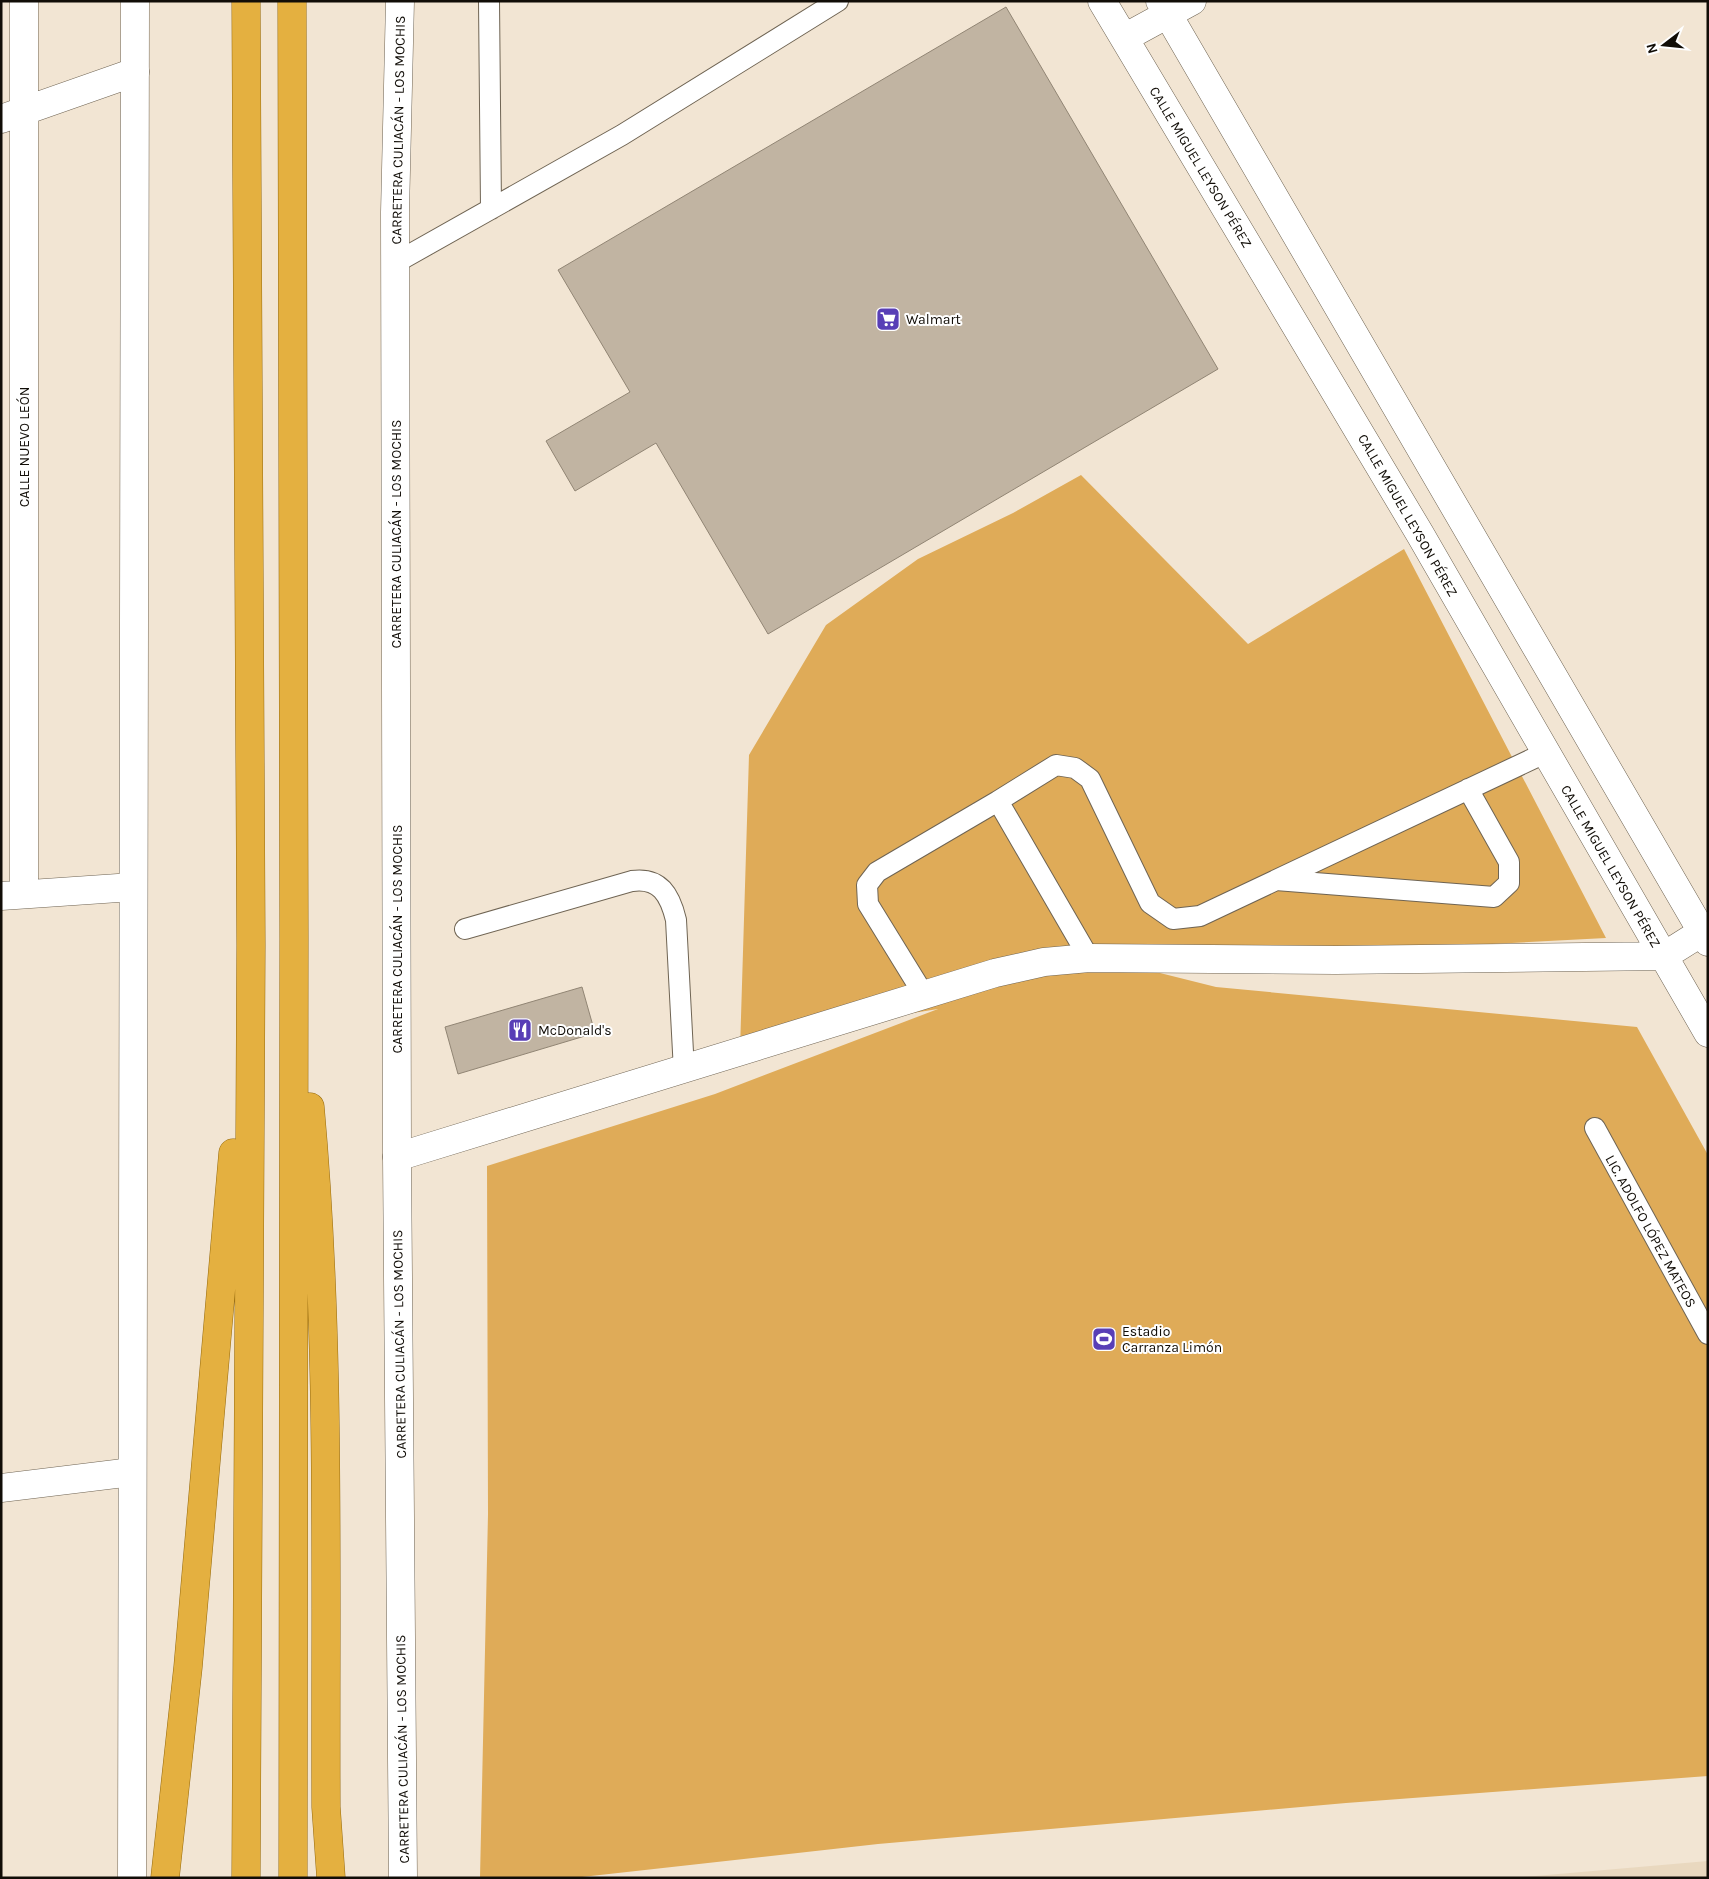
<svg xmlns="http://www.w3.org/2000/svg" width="1709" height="1879" viewBox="0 0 1709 1879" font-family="Karla,sans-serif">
  <rect width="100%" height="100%" fill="#f2e5d3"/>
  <path fill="#e9d8bf" d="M1708,1861V1878H1513Z"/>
  <path fill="#dfab58" d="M1081,475L1248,644L1404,549L1606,938L1242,957L1156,972L1216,987L1637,1027L1708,1155V1776L1346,1803L878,1844L573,1878H480L488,1514L487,1166L715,1094L938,1009L806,1030L740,1050L749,755L826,625L918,559L1013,513Z"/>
  <path fill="#c1b4a2" stroke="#918574" d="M1006,7L1218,369L768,634L656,443L575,491L546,441L630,392L558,270Z
    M582,987L595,1033L458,1074L445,1027Z"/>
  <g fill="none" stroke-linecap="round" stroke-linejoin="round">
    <g stroke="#6f6453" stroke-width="22">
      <path id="service" d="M489,1L491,209
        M395,263L622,135L838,1
        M1276,880L1494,897L1509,883V862L1468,789
        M465,929L632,881C660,877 670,895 676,920L684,1071
        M1089,958L998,801L1056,765L1075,768L1090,779L1150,903L1173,919L1200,916L1545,753
        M924,995L868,904L867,885L877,872L998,801
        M1595,1128L1708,1334"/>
    </g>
    <g stroke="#6f6453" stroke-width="29">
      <path id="minor" d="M24,1V892
        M1102,1L1420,534L1708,1033
        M1160,1L1708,942
        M1124,38L1192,1
        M1,119L135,72
        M1,896L133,887
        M397,1157L995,973L1044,962L1089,958L1336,960L1664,956L1702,932
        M1,1488L132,1472"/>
    </g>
    <g stroke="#6f6453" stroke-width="29">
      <path id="secondary" d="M400,1L395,212L397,1157L403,1878
        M132,1878L135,1"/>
    </g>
    <g stroke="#966a0d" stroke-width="29">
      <path id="trunk" d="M246,1L251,945L246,1878
        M292,1L294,938L293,1878
        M310,1107C331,1340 325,1574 326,1807L331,1878
        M165,1878L188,1667L233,1153"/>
    </g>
    <use href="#service" stroke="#fff" stroke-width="20"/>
    <use href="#minor" stroke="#fff" stroke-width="28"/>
    <use href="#secondary" stroke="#fff" stroke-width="28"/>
    <use href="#trunk" stroke="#e4b040" stroke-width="28"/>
  </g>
  <defs>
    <g id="supermarket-square" transform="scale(1.25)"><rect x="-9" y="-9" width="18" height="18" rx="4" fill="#583eb6" stroke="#fff"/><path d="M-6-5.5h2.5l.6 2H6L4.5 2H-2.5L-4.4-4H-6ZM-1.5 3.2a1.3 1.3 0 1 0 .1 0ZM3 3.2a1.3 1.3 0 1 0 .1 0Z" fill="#fff"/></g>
    <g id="restaurant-square" transform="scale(1.25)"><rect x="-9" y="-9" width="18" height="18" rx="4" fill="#583eb6" stroke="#fff"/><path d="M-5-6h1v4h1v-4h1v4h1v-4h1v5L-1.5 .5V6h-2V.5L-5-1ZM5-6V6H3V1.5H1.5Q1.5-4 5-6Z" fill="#fff"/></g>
    <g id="stadium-square" transform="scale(1.25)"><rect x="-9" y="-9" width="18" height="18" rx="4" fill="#583eb6" stroke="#fff"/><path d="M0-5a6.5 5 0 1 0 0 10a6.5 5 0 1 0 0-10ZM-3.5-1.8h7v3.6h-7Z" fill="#fff"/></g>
  </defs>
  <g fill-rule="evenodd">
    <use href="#supermarket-square" x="888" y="319"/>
    <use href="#restaurant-square" x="520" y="1030"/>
    <use href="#stadium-square" x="1104" y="1339"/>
  </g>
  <g text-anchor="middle" stroke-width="4" stroke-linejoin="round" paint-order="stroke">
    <g font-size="14" fill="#110d07" stroke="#fff">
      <text transform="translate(398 130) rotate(-89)" y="5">CARRETERA CULIACÁN - LOS MOCHIS</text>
      <text transform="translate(1201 167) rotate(59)" y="5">CALLE MIGUEL LEYSON PÉREZ</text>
      <text transform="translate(24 447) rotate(-90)" y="5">CALLE NUEVO LEÓN</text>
      <text transform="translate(1408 515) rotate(60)" y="5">CALLE MIGUEL LEYSON PÉREZ</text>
      <text transform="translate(396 534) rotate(-90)" y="5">CARRETERA CULIACÁN - LOS MOCHIS</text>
      <text transform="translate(1611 866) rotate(60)" y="5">CALLE MIGUEL LEYSON PÉREZ</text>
      <text transform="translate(397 939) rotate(-90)" y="5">CARRETERA CULIACÁN - LOS MOCHIS</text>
      <text transform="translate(1651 1231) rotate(61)" y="5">LIC. ADOLFO LÓPEZ MATEOS</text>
      <text transform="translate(399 1344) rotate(-91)" y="5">CARRETERA CULIACÁN - LOS MOCHIS</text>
      <text transform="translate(402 1749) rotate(-91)" y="5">CARRETERA CULIACÁN - LOS MOCHIS</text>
    </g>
    <g font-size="14" fill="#110d07" stroke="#fff" text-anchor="start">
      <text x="906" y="324">Walmart</text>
      <text x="538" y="1035">McDonald's</text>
      <text x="1122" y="1336">Estadio<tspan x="1122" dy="16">Carranza Limón</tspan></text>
    </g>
  </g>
  <rect width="1709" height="1879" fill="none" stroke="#110d07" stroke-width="5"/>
  <g transform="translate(1664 45) rotate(254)" stroke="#ffffff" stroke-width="4" paint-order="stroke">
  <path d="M0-4L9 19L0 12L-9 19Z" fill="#110d07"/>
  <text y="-8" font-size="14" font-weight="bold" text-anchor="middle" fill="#110d07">N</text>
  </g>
</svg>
